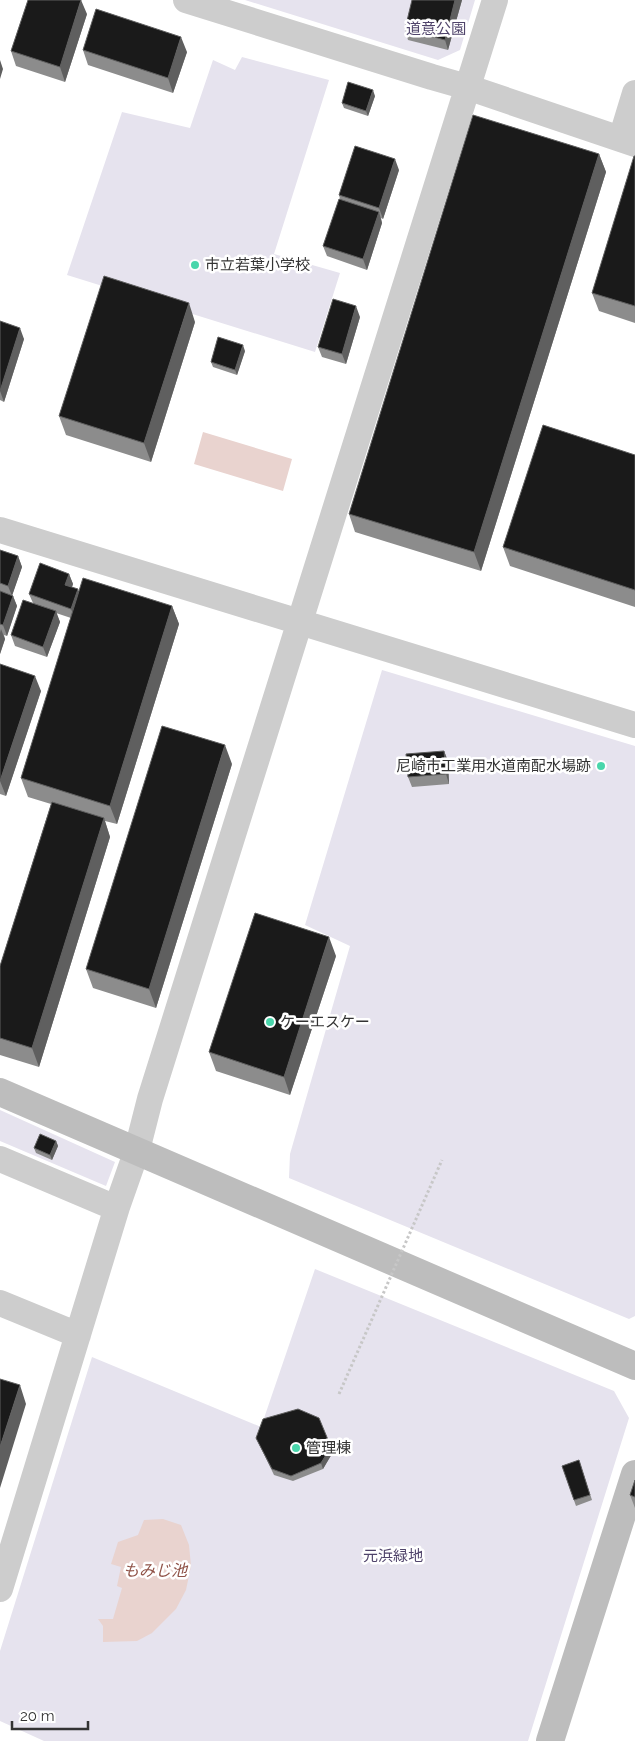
<svg xmlns="http://www.w3.org/2000/svg" width="635" height="1741" viewBox="0 0 635 1741" font-family="Raleway,'Noto Sans JP',sans-serif">
  <rect width="100%" height="100%" fill="#fff"/>
  <path fill="#e6e3ee" d="M245,0H475L460,50L438,60Z
    M242,57L329,80L274,254L340,273L315,352L67,275L122,112L190,128L213,60L235,70Z
    M382,670L635,746V1316L629,1319L289,1178L290,1154L350,946L305,925Z
    M0,1110L115,1162L106,1186L0,1141Z
    M315,1269L614,1391L629,1418L528,1741H44L0,1721V1651L92,1357L261,1427Z"/>
  <path fill="#e9d3cf" d="M203,432L292,459L283,491L194,464Z
    M163,1519L181,1525L189,1545L191,1566L186,1590L176,1609L152,1633L137,1641L103,1642V1626L98,1619H113L122,1588L117,1586L121,1567L111,1564L118,1542L138,1535L144,1520Z"/>
  <g fill="none" stroke-linecap="round" stroke-linejoin="round">
    <path stroke="#cdcdcd" stroke-width="26" d="M186,0L432,77L467,87L635,144
      M621,139L635,93
      M0,530L635,725
      M0,1159L104,1203L117,1207
      M0,1303L78,1335
      M0,1589L117,1207L137,1150L150,1099L495,0"/>
    <path stroke="#bdbdbd" stroke-width="28" d="M0,1092L635,1366
      M550,1741L635,1474"/>
    <path stroke="#c7c7c7" stroke-width="3" stroke-dasharray="2.5 2.5" stroke-linecap="butt" d="M339,1394L442,1160"/>
  </g>
  <path fill="#8c8c8c" d="M412,0H462L448,50L408,40L405,29Z
    M87,14L65,82L16,66L11,51Z
    M83,50L187,52L173,93L88,65Z
    M375,96L368,116L344,108L342,103Z
    M599,154L606,172L481,571L355,532L349,514Z
    M635,156V323L599,311L592,293Z
    M399,170L383,219L381,218L382,223L367,270L327,256L323,246L340,199L339,195Z
    M360,317L346,364L322,357L318,347Z
    M0,321L24,339L4,402L0,400Z
    M195,322L151,462L66,435L59,416Z
    M245,351L237,375L213,367L211,362Z
    M635,455V607L510,566L503,547Z
    M0,550L18,556L22,567L12,595L13,596L17,606L7,636L4,635L5,639L0,654Z
    M69,574L73,584L72,587L79,592L172,606L179,624L117,824L105,821L110,837L39,1067L0,1055V966L51,804L28,797L21,778L71,618L56,613L60,622L47,657L15,646L11,635L33,603L29,594Z
    M0,664L41,691L6,796L0,794Z
    M444,751L448,761L449,784L412,787L408,777Z
    M232,764L156,1008L93,988L86,969Z
    M336,956L290,1095L216,1071L209,1052Z
    M56,1141L58,1146L52,1160L36,1153L34,1148Z
    M256,1438L331,1447L333,1452L323,1469L293,1481L274,1475Z
    M579,1460L592,1500L576,1506L562,1466Z
    M635,1480V1508L630,1495Z"/>
  <path fill="#5f5f5f" d="M81,0L87,14L65,82L60,67Z
    M455,0H462L448,50L445,40Z
    M181,37L187,52L173,93L168,78Z
    M0,60L3,69L0,79Z
    M373,90L375,96L368,116L366,111Z
    M599,154L606,172L481,571L474,552Z
    M395,159L399,170L383,219L379,208Z
    M379,212L382,223L367,270L363,259Z
    M189,303L195,322L151,462L144,443Z
    M356,306L360,317L346,364L342,354Z
    M20,328L24,339L4,402L0,391Z
    M243,345L245,351L237,375L235,370Z
    M18,556L22,567L12,596L8,586Z
    M69,574L73,584L69,595L65,585Z
    M78,589L82,600L75,619L71,609Z
    M13,596L17,606L7,636L3,625Z
    M172,606L179,624L117,824L110,806Z
    M56,611L60,622L47,657L43,647Z
    M1,629L5,639L0,654V633Z
    M35,676L41,691L6,796L0,781Z
    M225,745L232,764L156,1008L149,989Z
    M444,751L448,761L449,784L446,774Z
    M104,818L110,837L39,1067L32,1048Z
    M329,937L336,956L290,1095L284,1077Z
    M56,1141L58,1146L52,1160L50,1155Z
    M20,1385L26,1404L0,1488V1447Z
    M331,1447L333,1452L323,1469L321,1463Z"/>
  <path fill="#1a1a1a" stroke="#5f5f5f" d="M28,0H81L60,67L11,51Z
    M412,0H455L445,40L405,29Z
    M96,9L181,37L168,78L83,50Z
    M348,82L373,90L366,111L342,103Z
    M473,115L599,154L474,552L349,514Z
    M355,146L395,159L379,208L339,195Z
    M634,156H635V306L592,293Z
    M339,199L379,212L363,259L323,246Z
    M104,276L189,303L144,443L59,416Z
    M333,299L356,306L342,354L318,347Z
    M0,321L20,328L0,391Z
    M218,337L243,345L235,370L211,362Z
    M543,425L635,455V590L503,547Z
    M0,550L18,556L8,586L0,583Z
    M40,563L69,574L65,585L78,589L71,609L29,594Z
    M83,578L172,606L110,806L21,778Z
    M0,591L13,596L3,625L0,624Z
    M23,600L56,611L43,647L11,635Z
    M0,664L35,676L0,781Z
    M162,726L225,745L149,989L86,969Z
    M444,751L446,774L408,777L406,754Z
    M52,802L104,818L32,1048L0,1038V966Z
    M255,913L329,937L284,1077L209,1052Z
    M40,1134L56,1141L50,1155L34,1148Z
    M0,1379L20,1385L0,1447Z
    M298,1409L319,1418L331,1447L321,1463L291,1476L272,1469L256,1438L263,1419Z
    M579,1460L590,1495L574,1500L562,1466Z
    M635,1480V1497L630,1495Z"/>
  <g fill="#49d6ab" stroke="#fff" stroke-width="2">
    <circle cx="195" cy="265" r="5"/>
    <circle cx="601" cy="766" r="5"/>
    <circle cx="270" cy="1022" r="5"/>
    <circle cx="296" cy="1448" r="5"/>
  </g>
  <g text-anchor="middle" stroke-width="5" stroke-linejoin="round" paint-order="stroke">
    <g font-size="15" fill="#50446b" stroke="#fff">
      <text x="436" y="34">道意公園</text>
      <text x="393" y="1561">元浜緑地</text>
    </g>
    <g font-size="15" fill="#333" stroke="#fff" text-anchor="start">
      <text x="205" y="270">市立若葉小学校</text>
      <text x="591" y="771" text-anchor="end">尼崎市工業用水道南配水場跡</text>
      <text x="280" y="1027">ケーエスケー</text>
      <text x="306" y="1453">管理棟</text>
    </g>
    <g font-size="16" font-style="italic" fill="#8f5247" stroke="#fff">
      <text x="155" y="1576">もみじ池</text>
    </g>
  </g>
  <path d="M12 1721v8h76v-8" fill="none" stroke="#333333" stroke-width="2.5"/>
  <text x="20" y="1721" font-size="15" fill="#333333" stroke="#ffffff" stroke-width="4" paint-order="stroke">20 m</text>
</svg>
